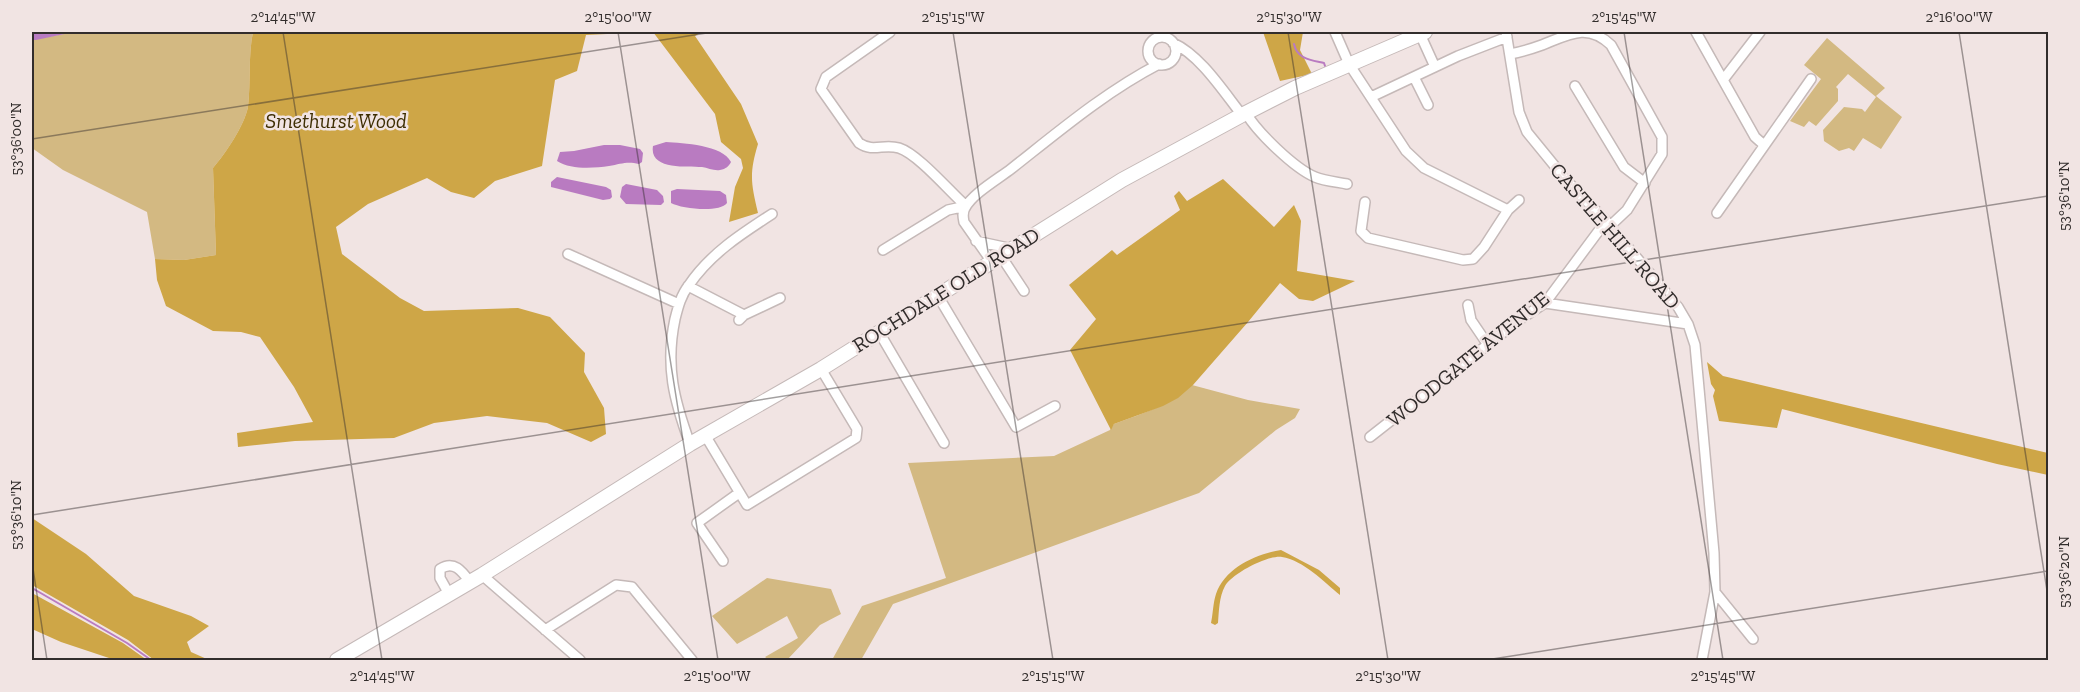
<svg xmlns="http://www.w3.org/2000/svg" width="2080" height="692" viewBox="0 0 2080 692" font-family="'Zilla Slab',serif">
  <rect width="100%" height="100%" fill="#f1e4e3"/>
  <path fill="#d3b982" d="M74,32H253C248,56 251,82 248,107C244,126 226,153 213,168L216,255L184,260L155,259L147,212L63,170L32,148V40Z
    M1827,38L1885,88L1876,96L1902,117L1881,149L1863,138L1854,151L1849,148L1839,151L1824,141L1823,130L1844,107L1862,109L1865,112L1876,97L1848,74L1836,87L1838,89V101L1816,126L1809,121L1804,127L1790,121L1821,79L1804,65Z
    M1192,385L1248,400L1300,409L1295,418L1276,430L1199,493L893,604L861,660H832L862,606L946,578L908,463L1054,456L1110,430L1114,424C1144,413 1168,406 1192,385Z
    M767,578L831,589L841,614L820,625L787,660H769L765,657L798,638L787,616L737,644L712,616Z"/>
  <path fill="#cea647" d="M253,32H649L586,35L577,71L555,80L542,166L495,181L474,198L451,192L427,178L368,204L336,227L342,254L400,298L424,311L518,308L550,317L585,353L584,372L604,408L606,434L591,442L547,423L487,416L434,423L394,438L295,441L238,447L237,433L313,422L294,387L260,337L241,332L213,331L166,306L157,280L155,259L184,260L216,255L213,168C226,153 244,126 248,107C251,82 248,56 253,32Z
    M653,32H702L695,36L741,104L758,144C749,174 751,183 758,213L729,222L735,187L743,168L741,159L721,142L715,114Z
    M1263,32H1303L1300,50L1312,74L1280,81Z
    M1223,179L1274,227L1294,205L1301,221L1297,271L1355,281L1313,301L1299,299L1280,283L1248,322L1193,385L1178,398L1163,406L1114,424L1111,430L1070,350L1096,319L1069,285L1112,250L1117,255L1180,210L1174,196L1179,191L1187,201Z
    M1707,362L1723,376L2048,453V475L1997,464L1782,409L1777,428L1719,421L1713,396L1715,390L1711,384Z
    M32,518L86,554L134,596L191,616L209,626L187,642L191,652L209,660H154L128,640L32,585Z
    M1281,550L1319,570L1340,588V595C1324,582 1303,560 1282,557C1267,555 1232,574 1225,586C1219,597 1219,611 1218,623L1215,625L1211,623C1213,614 1213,603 1216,594C1225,568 1256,554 1281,550Z
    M32,593L123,643L147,660H115L61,642L32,629Z"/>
  <path fill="#b97bc1" d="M32,32H74L36,40H32Z
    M666,142C683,143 723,145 731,162C729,166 726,169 720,170C714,171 708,168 702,167C686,166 649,170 653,146Z
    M604,145H620L640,149L643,153L642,162L639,164C627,161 621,164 609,166C594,168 571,170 557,161L560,152L574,151Z
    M557,177L606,187L611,190L612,197L610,199L603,200L551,187V182Z
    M626,184L657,190L663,196L664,202L661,205L626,204L620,197L622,187Z
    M677,189L720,191L726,195L727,203C720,213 682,209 671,203V191Z"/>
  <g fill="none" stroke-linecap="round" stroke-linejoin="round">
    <path stroke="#b97bc1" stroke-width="2" d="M1294,44C1297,59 1311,60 1324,63L1325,66
      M32,588L127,643L151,660"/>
    <g stroke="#c5b9b8" stroke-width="12">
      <path id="street" d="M890,32L826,77L821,89L859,143C874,153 883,143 899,148C918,154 950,192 966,206
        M1335,32L1349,64L1406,151L1424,168L1508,210L1484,247L1473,259L1463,260L1368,238L1361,231L1365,202
        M1506,32L1519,112L1527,132L1567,181L1606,221L1678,307L1688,324L1695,345L1714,553L1715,592L1702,660
        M1696,32L1755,137L1764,145
        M1420,34L1435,67
        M1148 51a14 14 0 1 1 28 0a14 14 0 1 1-28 0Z
        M1173,43C1200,55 1223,91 1242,115
        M1510,54C1521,52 1531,49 1542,45C1568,35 1587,22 1611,45L1662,137V154L1627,210L1610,226
        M1414,77L1428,105
        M1723,80L1760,32
        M1575,86L1624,167L1645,183
        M1371,97L1458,56L1507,37
        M1246,113C1257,132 1294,168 1315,177C1324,181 1337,182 1347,184
        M1508,210L1519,200
        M1717,213L1811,79
        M976,241L1013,249
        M883,250L948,210L966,206
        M568,254L679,304
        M1001,256L1024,291
        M992,262L964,222C963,217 962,213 965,208C972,194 998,179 1011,169C1058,132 1105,92 1159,64
        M688,286L744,315
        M938,296L1016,427L1055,406
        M1545,303L1688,324
        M1468,305L1471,320L1488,345
        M739,320L744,315L780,298
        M879,332L944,443
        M705,435L747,505L856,438L857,429L821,369
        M1370,437L1519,320L1545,303L1606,221
        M690,444C674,400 665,366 675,319C678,307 681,295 689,285C710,254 741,234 772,214
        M723,561L697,523L739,493
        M482,575L580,660
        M1715,592L1753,639
        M449,594L440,578V569C454,560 462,571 470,582
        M545,630L616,585L632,587L692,660"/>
    </g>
    <g stroke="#c5b9b8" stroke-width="16">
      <path id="secondary" d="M337,660L482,575L690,444L821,369L1122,180L1242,115L1295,88L1425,32"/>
    </g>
    <use href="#street" stroke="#fff" stroke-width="9"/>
    <use href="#secondary" stroke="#fff" stroke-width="14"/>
  </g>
  <path fill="none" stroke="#322d2c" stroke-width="1.5" stroke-opacity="0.45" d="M283,32L382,660M618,32L718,660M953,32L1053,660M1288,32L1388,660M1624,32L1723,660M1959,32L2048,597M32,139L713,32M32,515L2048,196M32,562L47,660M1486,660L2048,571"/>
  <g text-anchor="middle" stroke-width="5" stroke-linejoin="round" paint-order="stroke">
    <g font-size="21" font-style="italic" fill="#3e2e03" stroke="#f1e4e3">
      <text x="336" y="128">Smethurst Wood</text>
    </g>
    <g font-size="21" fill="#322d2c" stroke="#f1e4e3">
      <text transform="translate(1615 236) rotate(49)" y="7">CASTLE HILL ROAD</text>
      <text transform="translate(946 290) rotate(-32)" y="7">ROCHDALE OLD ROAD</text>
      <text transform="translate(1468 359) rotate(-39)" y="7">WOODGATE AVENUE</text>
    </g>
  </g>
  <rect width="2080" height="692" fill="none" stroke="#f1e4e3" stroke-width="66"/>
  <rect x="33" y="33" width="2014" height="626" fill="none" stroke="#322d2c" stroke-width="2"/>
  <g font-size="15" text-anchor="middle" fill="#322d2c">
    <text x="283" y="22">2°14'45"W</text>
    <text x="618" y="22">2°15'00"W</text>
    <text x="953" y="22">2°15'15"W</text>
    <text x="1289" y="22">2°15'30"W</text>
    <text x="1624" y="22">2°15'45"W</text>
    <text x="1959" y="22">2°16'00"W</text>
    <text transform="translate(16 139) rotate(-90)" y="5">53°36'00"N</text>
    <text transform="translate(2064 196) rotate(-90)" y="5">53°36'10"N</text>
    <text transform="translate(16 515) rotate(-90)" y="5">53°36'10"N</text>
    <text transform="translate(2064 572) rotate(-90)" y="5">53°36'20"N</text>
    <text x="382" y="681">2°14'45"W</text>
    <text x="717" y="681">2°15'00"W</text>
    <text x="1053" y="681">2°15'15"W</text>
    <text x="1388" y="681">2°15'30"W</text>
    <text x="1723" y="681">2°15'45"W</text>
  </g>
</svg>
